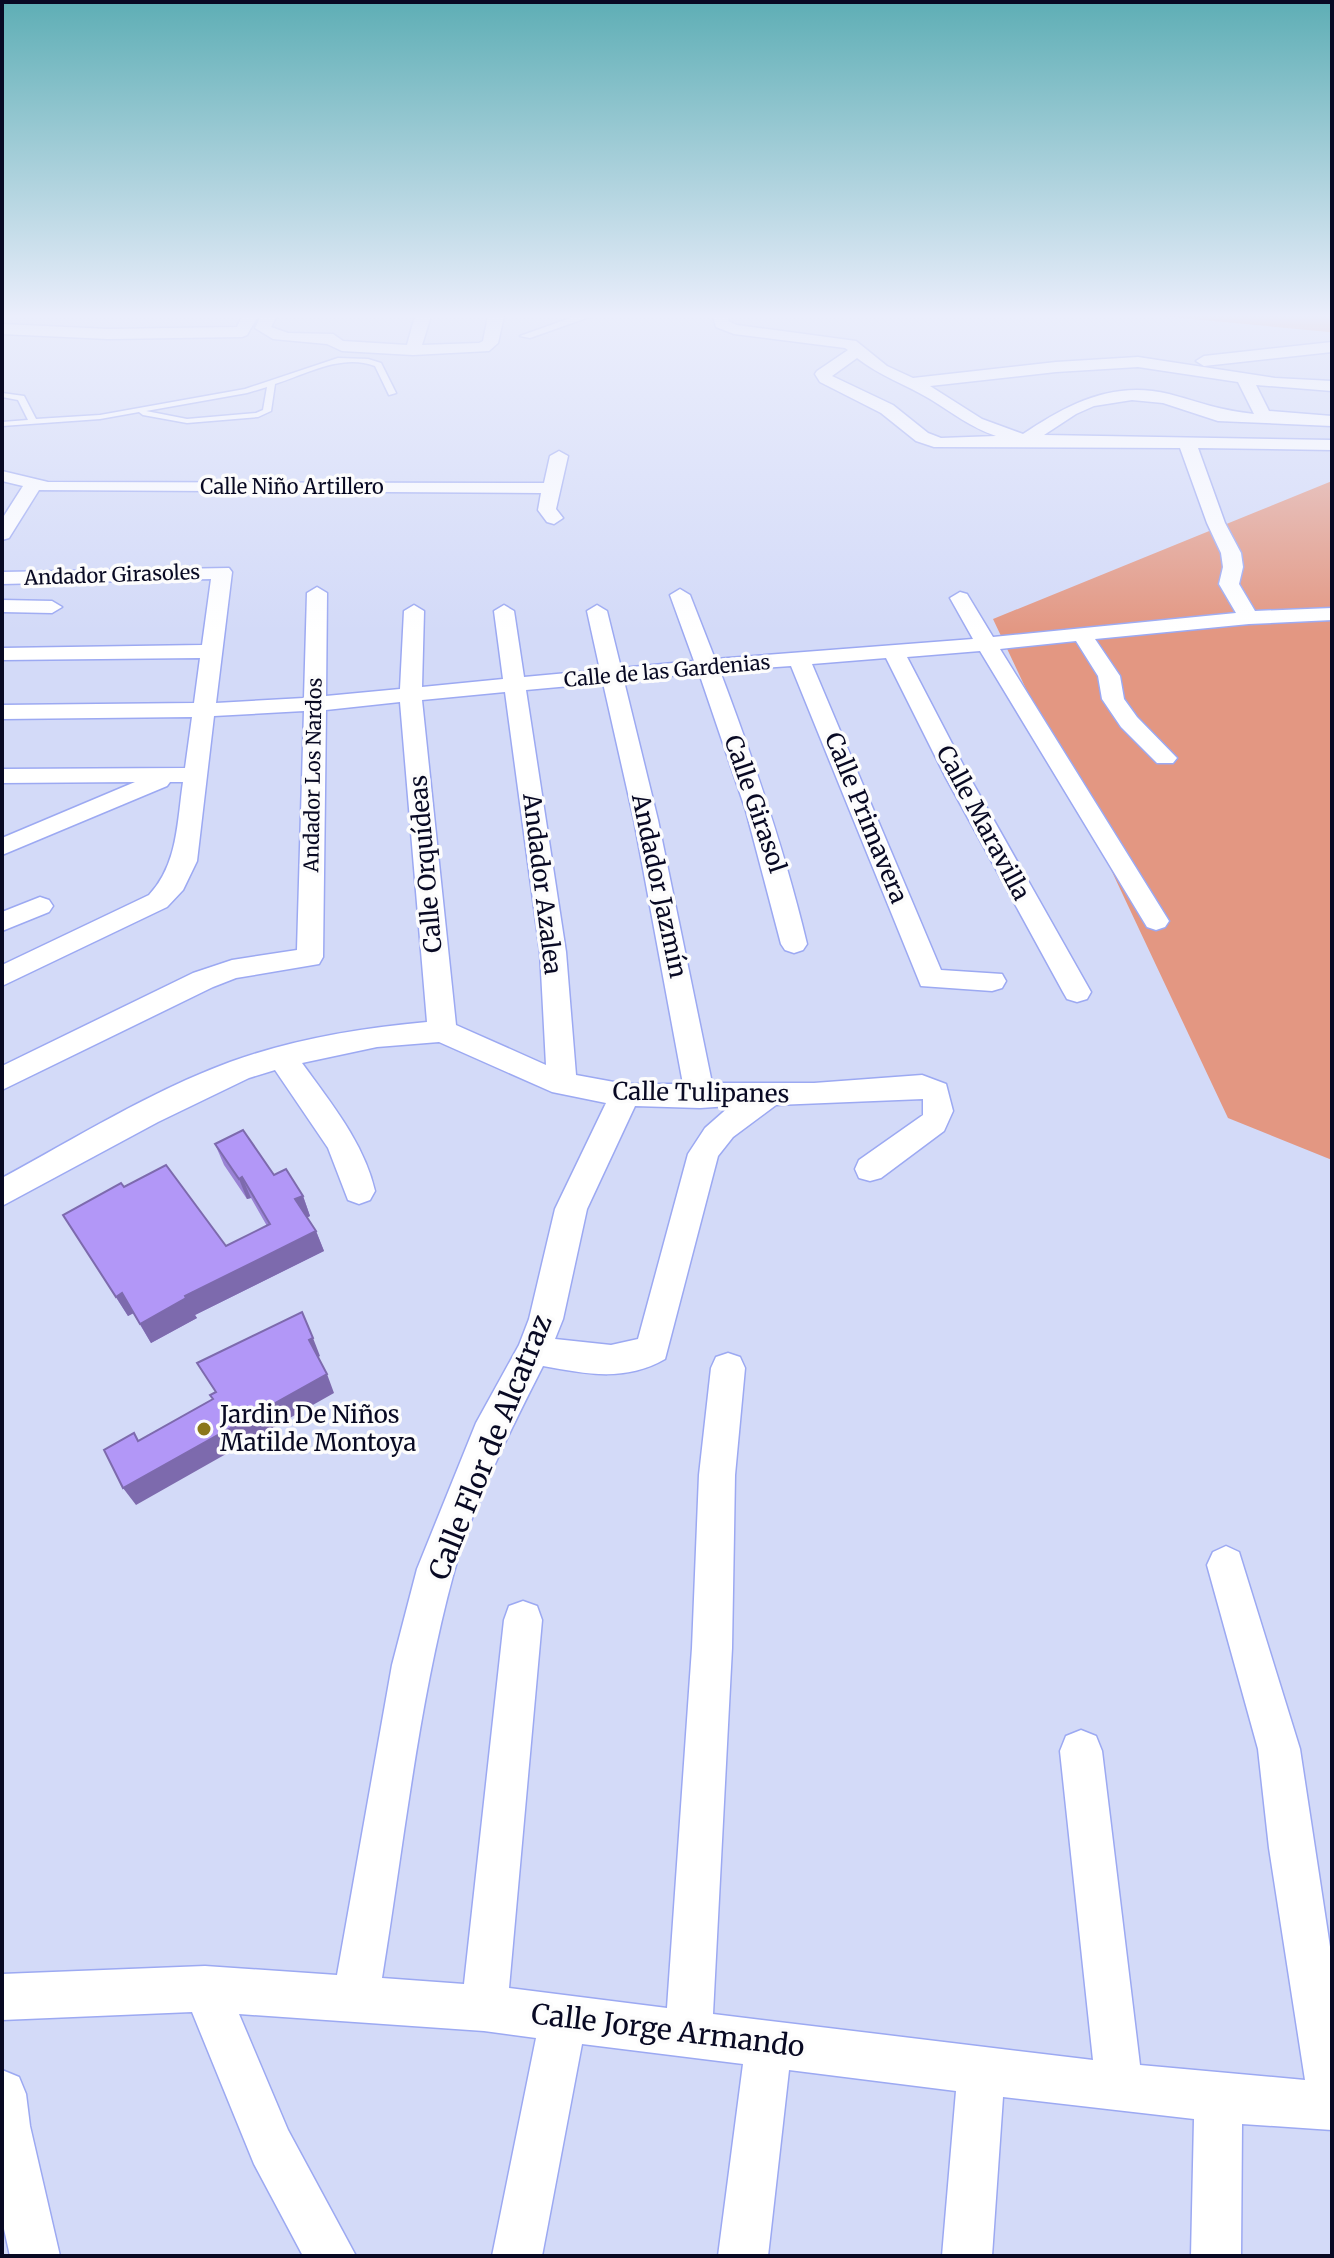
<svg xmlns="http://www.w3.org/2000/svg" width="1334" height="2258" viewBox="0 0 1334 2258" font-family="Merriweather,serif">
  <rect width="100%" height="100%" fill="#d3daf8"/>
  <path fill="#e39782" d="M1160,316H1332V333L1329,332Z
    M1332,481V1160L1228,1118L993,619Z"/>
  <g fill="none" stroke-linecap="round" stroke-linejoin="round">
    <g stroke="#9ca9f2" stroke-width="3">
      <path id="service" d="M338,358L368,359L381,363L396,393L389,395L375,366C342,353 306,374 275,384L271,411L258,417L187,423L143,415L139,412L100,419L2,426V422L28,420L18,400L2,397V393L24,396L36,419L100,415L245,389ZM267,387L263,410L256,413L187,419L146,411L247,393Z"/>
    </g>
    <g stroke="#9ca9f2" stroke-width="3">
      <path id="pedestrian" d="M576,316H592L530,338L520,336Z"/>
    </g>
    <g stroke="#9ca9f2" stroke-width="3">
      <path id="minor" d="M242,316H258L247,335L242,337L108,339L2,334V324L108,329L237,327Z
        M261,316H277L271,327L288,333L333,334L343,341L407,345L415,316H431L422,345L479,343L483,341L488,316H504L498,343L489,351L413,355L342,351L327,344L273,339L255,328Z
        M713,316H729L728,321L737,325L856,341L887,366L913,378L1056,362L1138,357L1275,378L1332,381V391L1256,385L1269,411L1332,416V426L1218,421L1163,403L1132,400L1094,406L1076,414L1044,435L1332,440V450L1198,448L1225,523L1241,553L1243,567L1239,584L1255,611L1332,608V620L1249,624L1095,639L1120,676L1124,699L1137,717L1177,758L1173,763H1157L1121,727L1102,699L1098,676L1076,641L1000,649L1169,921L1165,927L1156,930L1147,927L980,651L907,657L970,778L1091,992L1087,999L1077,1002L1067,999L1063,992L946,778L886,658L812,664L941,970L1002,974L1006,981L1002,988L992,991L921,986L791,666L720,671C754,761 785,851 807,944L803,950L794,953L785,950L781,944L746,811L699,673L624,681L658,820L712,1083H814L922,1075L946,1084L953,1111L944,1131L881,1178L870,1181L859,1178L855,1169L859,1160L923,1115V1099L776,1105L733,1137L718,1156L665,1359C625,1382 587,1374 543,1366C511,1429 473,1504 454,1572C418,1704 404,1843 382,1978L464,1984L504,1620L509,1606L523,1601L537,1606L542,1620L509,1988L667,2008L692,1648L699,1475L711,1368L716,1357L728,1353L740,1357L745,1368L735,1475L732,1648L713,2014L1093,2060L1060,1751L1066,1736L1081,1730L1096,1736L1102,1751L1140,2065L1305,2080L1269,1848L1258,1749L1207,1565L1213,1552L1226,1546L1239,1552L1300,1749L1332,1960V2130L1242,2124L1241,2256H1191L1194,2119L1003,2097L992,2256H942L956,2091L789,2070L768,2256H718L743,2064L582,2044L542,2256H492L536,2038L484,2031L239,2014L288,2130L356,2256H303L254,2164L192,2012L2,2020V1974L205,1966L337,1975L392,1665L417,1569L476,1423L519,1345L529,1319L555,1209L606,1103L552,1092L439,1042L377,1047L302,1063C331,1103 364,1143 375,1191L370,1200L359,1204L348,1200L328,1148L275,1070L249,1078L158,1122L2,1206V1178C76,1138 151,1091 230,1062C293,1039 361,1028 427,1022L400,702L326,710L323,957L319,964L236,978L213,987L2,1090V1066L193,973L232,960L297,950L304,711L214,716L197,861L183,890L167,907L2,986V965L149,895C178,864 177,822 183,782H170L167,786L2,855V838L135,782L2,783V769L185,768L192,717L2,719V705L194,703L200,658L2,660V648L202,645L211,579L2,584V572L229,568L232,572L216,703L304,698L307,593L317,587L327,593L326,696L400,689L404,611L414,605L424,611L422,687L503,679L494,611L504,605L514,611L524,677L600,670L587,611L597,605L607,611L621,668L694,661L670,595L680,589L690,595L715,659L973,639L950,598L960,592L967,594L993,637L1236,613L1219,584L1223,567L1221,553L1207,523L1180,448L934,447L916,441L881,413L820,382L815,374L817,371L848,350L845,348L734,334L716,327ZM857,358C880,376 905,384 930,399C953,413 970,427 996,436L941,438L928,433L893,405L832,376ZM1138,367L1238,382L1254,414C1222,411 1199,402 1169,394C1113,380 1068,404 1023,434L982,419L930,386L1056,372ZM603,683L634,820L683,1084H625L576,1075L566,952L526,690ZM505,692L540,952L546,1065L456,1025L422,700ZM635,1106L700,1108L730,1106L705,1128L688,1154L638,1339L611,1345L555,1339L563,1319L587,1209Z
        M1332,342V352L1204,366L1196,361L1204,356Z
        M559,451L568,456L556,509L563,518L554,524L547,522L538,510L541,493L39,490L9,538L2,540V519L23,486L2,481V471L48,482L544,483L550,456Z
        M2,600L52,601L62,607L52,613L2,612Z
        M40,897L49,900L53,906L49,912L2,931V912Z
        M2,2070L19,2077L26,2094L30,2126L60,2256H10L2,2220Z"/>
    </g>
    <use href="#service" fill="#fff" fill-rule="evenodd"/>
    <use href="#pedestrian" fill="#fff" fill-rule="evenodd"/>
    <use href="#minor" fill="#fff" fill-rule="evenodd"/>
  </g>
  <path fill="#9982d4" d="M215,1144L274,1175L303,1196L310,1216L307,1217L316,1231L324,1251L195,1315L197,1318L151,1343L133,1313L128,1316L63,1215L124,1187L226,1246L267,1226L251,1198L247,1199L224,1165Z"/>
  <path fill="#7d6aad" d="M242,1177L251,1198L247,1199L239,1179Z
    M303,1196L310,1216L303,1220L295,1199Z
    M316,1231L324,1251L195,1315L197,1318L151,1343L140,1324L185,1296Z
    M122,1293L134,1313L128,1316L116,1297Z
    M313,1338L320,1356L317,1358L309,1340Z
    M327,1374L334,1393L136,1505L123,1488Z"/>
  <path fill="#b297f7" stroke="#7d6aad" stroke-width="2" d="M243,1130L274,1175L286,1169L303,1196L295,1199L316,1231L185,1296L186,1298L140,1324L122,1293L116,1297L63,1215L121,1183L124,1187L166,1165L226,1246L270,1224L242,1177L239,1179L215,1144Z
    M302,1312L313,1338L309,1340L327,1374L123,1488L104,1450L134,1433L138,1441L213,1399L210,1395L216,1392L197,1363Z"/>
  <linearGradient id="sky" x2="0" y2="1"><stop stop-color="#5eaeb5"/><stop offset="0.5" stop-color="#ebeefc"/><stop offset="1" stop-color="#ebeefc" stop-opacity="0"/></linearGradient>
  <rect width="1334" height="632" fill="url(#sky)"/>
  <circle fill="#8b771b" stroke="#fcfcfc" stroke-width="3" cx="204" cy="1429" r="8"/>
  <g text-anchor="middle" stroke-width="7" stroke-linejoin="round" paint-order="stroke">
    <g font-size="20" fill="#080923" stroke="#fcfcfc">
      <text x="292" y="494">Calle Niño Artillero</text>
      <text transform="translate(112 575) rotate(-2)" y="7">Andador Girasoles</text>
      <text transform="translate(667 671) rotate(-5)" y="7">Calle de las Gardenias</text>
      <text transform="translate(313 775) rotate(-89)" y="7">Andador Los Nardos</text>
    </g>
    <g font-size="24" fill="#080923" stroke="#fcfcfc">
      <text transform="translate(755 804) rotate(71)" y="8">Calle Girasol</text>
      <text transform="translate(866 818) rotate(68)" y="8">Calle Primavera</text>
      <text transform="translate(983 823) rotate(62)" y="8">Calle Maravilla</text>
      <text transform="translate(426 864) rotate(-95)" y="8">Calle Orquídeas</text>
      <text transform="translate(542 884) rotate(83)" y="8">Andador Azalea</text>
      <text transform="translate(659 886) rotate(78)" y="8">Andador Jazmín</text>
      <text transform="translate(701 1093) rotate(1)" y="8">Calle Tulipanes</text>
    </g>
    <g font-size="24" fill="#080923" stroke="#fcfcfc" text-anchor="start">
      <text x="220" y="1423">Jardin De Niños<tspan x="220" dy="28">Matilde Montoya</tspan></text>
    </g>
    <g font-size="28" fill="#080923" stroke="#fcfcfc">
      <text transform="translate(490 1447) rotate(-68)" y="10">Calle Flor de Alcatraz</text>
      <text transform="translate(668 2030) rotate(7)" y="10">Calle Jorge Armando</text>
    </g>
  </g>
  <rect width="1334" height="2258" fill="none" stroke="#080923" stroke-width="8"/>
</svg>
